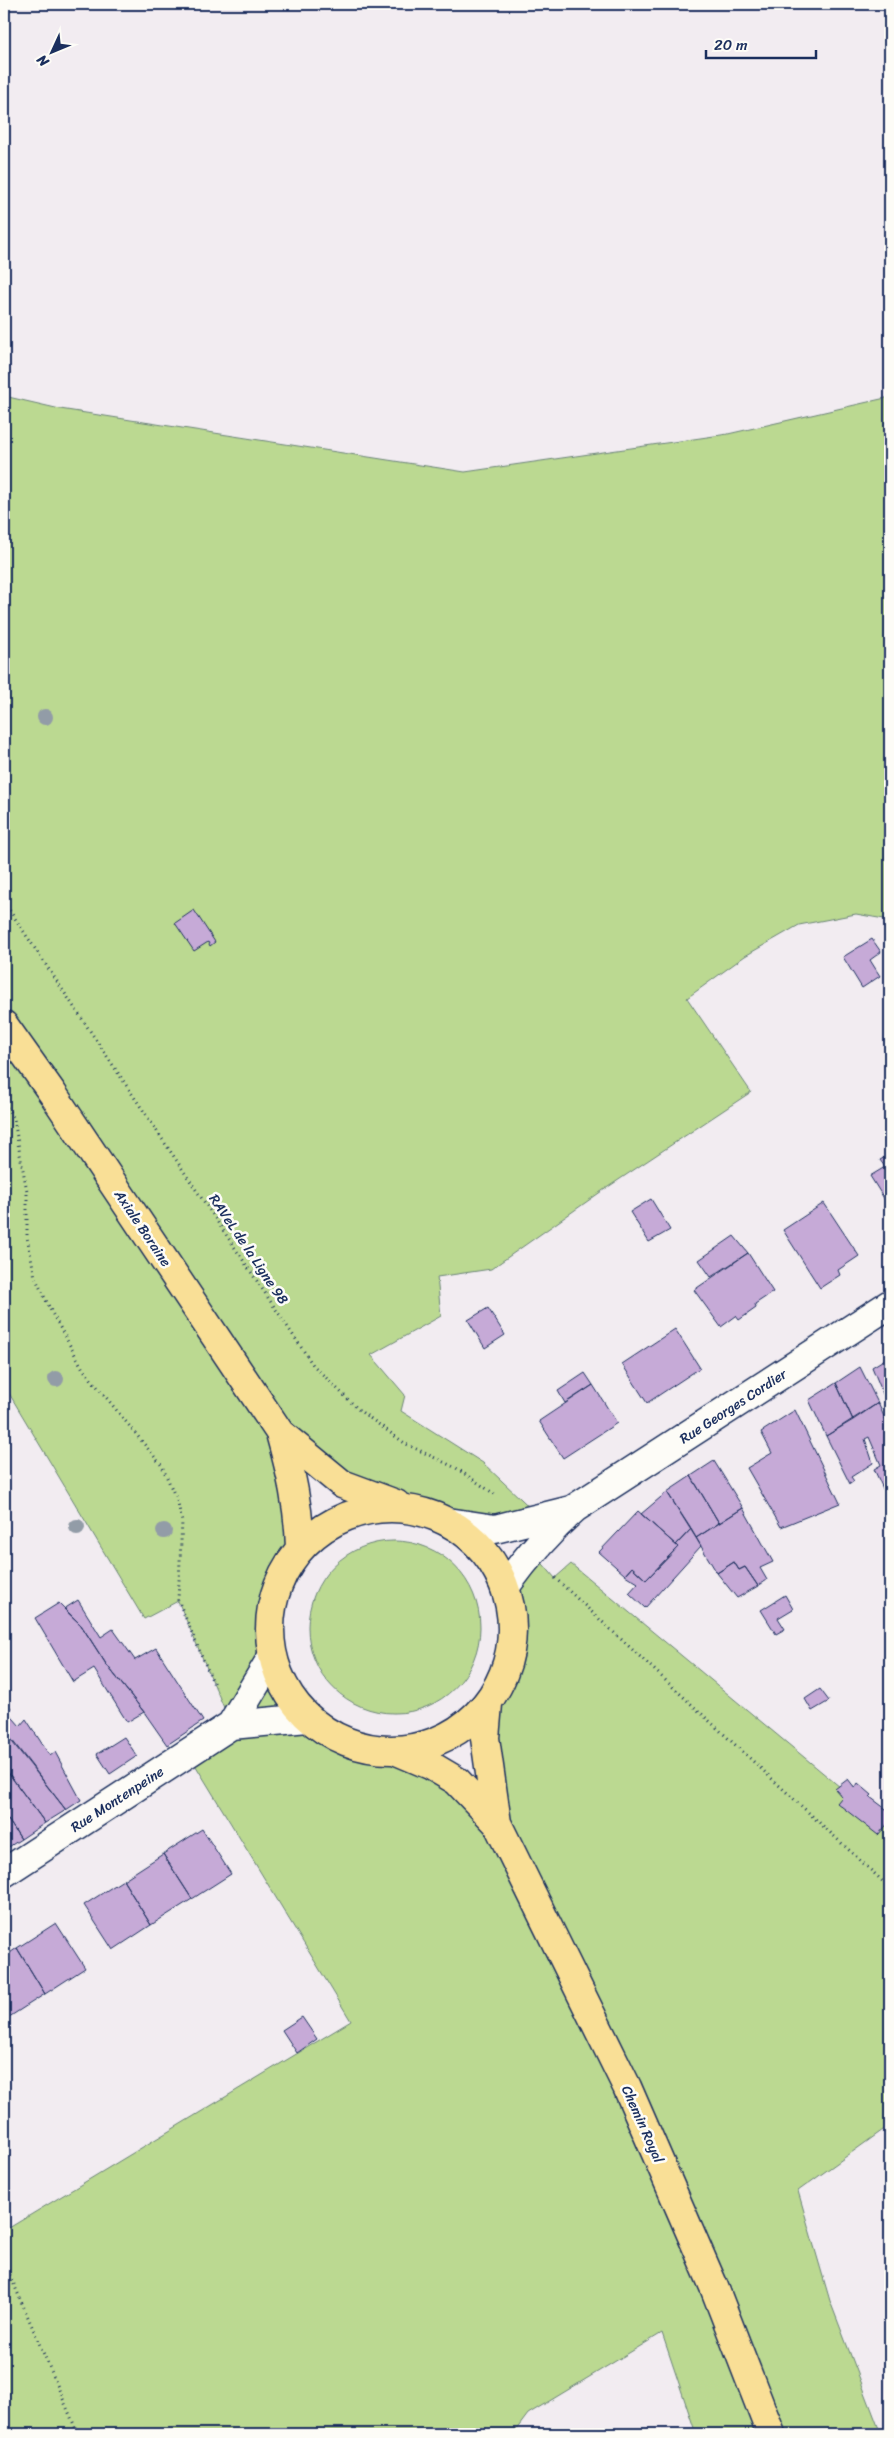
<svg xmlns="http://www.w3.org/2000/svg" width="894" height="2438" viewBox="0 0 894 2438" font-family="Sriracha,sans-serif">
  <rect width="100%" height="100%" fill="#f2ecf1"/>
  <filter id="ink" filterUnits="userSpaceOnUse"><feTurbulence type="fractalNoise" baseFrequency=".02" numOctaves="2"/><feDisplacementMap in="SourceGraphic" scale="10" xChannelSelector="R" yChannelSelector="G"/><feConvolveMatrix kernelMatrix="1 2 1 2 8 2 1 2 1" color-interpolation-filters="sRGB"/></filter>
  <g filter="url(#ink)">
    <path fill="#bbd991" stroke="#6b8478" d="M4,396L60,409L465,472L728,434L890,397V920L856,914L799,925L745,956L687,998L751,1092L602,1191L491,1269L437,1277L441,1316L371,1355L405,1395L401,1411L483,1463L541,1518L448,1522L369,1496L280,1433L300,1548L280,1581L270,1618L273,1657L286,1690L308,1718L334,1736L365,1748L397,1751L496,1822L488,1704L503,1677L511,1648L512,1617L505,1587L532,1551L555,1578L571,1564L875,1816L890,1820V2125L798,2191L830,2301L881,2434H696L662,2333L528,2414L513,2434H4V2267L6,2265L4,2261V2231L351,2021L188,1753L231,1724L178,1601L144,1619L4,1385Z
      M308 1627a86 86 0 1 1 172 0a86 86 0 1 1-172 0Z"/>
    <path fill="#c6aad7" stroke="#1b2f5e" d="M194,910L215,942L210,946L208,942L194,951L175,923Z
      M872,939L881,952L870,960L880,976L862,988L843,957Z
      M890,1154V1208L870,1176L885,1167L880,1160Z
      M651,1199L670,1230L649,1242L630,1212Z
      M824,1203L859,1256L838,1270L840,1275L820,1288L783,1230Z
      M734,1236L748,1253L711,1277L699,1260Z
      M748,1253L773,1292L755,1304L756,1308L739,1320L736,1316L721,1327L694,1290Z
      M488,1308L505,1335L485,1348L468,1320Z
      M675,1329L700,1368L647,1403L622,1364Z
      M890,1356V1405L888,1406L872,1367Z
      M860,1367L878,1403L853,1420L836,1383Z
      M585,1373L593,1385L565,1403L558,1391Z
      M836,1383L853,1420L826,1436L809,1400Z
      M593,1385L617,1423L563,1458L539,1421Z
      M878,1403L890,1430V1504L874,1469L881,1465L869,1437L865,1439L873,1463L851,1477L854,1481L850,1484L826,1436Z
      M795,1410L840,1503L781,1527L747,1468L772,1453L761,1432Z
      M714,1461L743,1508L719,1523L691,1476Z
      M691,1476L719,1523L696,1538L667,1492Z
      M667,1492L691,1529L676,1545L641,1514Z
      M743,1508L773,1562L760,1568L767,1580L758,1586L745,1567L739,1570L734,1562L717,1573L696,1538Z
      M638,1511L678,1547L646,1580L632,1567L625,1575L599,1552Z
      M691,1529L701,1546L645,1608L629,1593L638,1583L625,1575L632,1567L646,1580L678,1547L676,1545Z
      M734,1562L739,1570L745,1567L758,1586L737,1598L717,1573Z
      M785,1595L793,1609L778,1618L785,1629L776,1634L761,1610Z
      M78,1600L101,1637L113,1629L135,1660L156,1648L203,1721L167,1745L144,1712L106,1664L81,1625L64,1609Z
      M59,1603L81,1625L106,1664L144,1712L127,1722L94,1669L73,1682L35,1618Z
      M820,1689L829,1701L812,1711L805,1699Z
      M4,1700L11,1708L7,1711L20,1726L26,1719L50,1756L55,1752L81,1800L66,1810L13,1743L4,1729Z
      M8,1735L66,1810L45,1823L4,1767V1739Z
      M124,1737L137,1756L110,1774L97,1754Z
      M4,1767L45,1823L21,1839L4,1814Z
      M848,1779L855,1788L858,1783L872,1795L870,1797L890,1812V1821L878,1835L837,1803L842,1797L835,1789Z
      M4,1814L21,1839L4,1850Z
      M202,1829L231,1874L192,1899L163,1854Z
      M163,1854L192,1899L151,1925L123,1880Z
      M123,1880L151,1925L113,1950L84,1905Z
      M56,1923L85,1968L45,1994L17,1948Z
      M17,1948L45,1994L6,2019L4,2016V1957Z
      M302,2017L317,2039L297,2053L282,2030Z"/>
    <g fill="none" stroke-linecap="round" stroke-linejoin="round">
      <g stroke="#1b2f5e" stroke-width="31">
        <path id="minor" d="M231,1725L308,1718
          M4,1873L231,1725L272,1657"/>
      </g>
      <g stroke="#1b2f5e" stroke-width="31">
        <path id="tertiary" d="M448,1522L495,1529L571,1510
          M505,1587C526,1558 548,1532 575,1508L890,1304"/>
      </g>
      <g stroke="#1b2f5e" stroke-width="31">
        <path id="primary" d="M4,1025L53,1094L280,1433L342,1484L396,1504
          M280,1433C291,1472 299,1508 300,1548
          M270 1629a121 121 0 1 1 242 0a121 121 0 1 1-242 0Z
          M488,1704L485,1738L497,1823
          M397,1751L430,1765L457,1781L497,1823L627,2087L714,2287L771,2434"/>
      </g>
      <path stroke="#1b2f5e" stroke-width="3" stroke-dasharray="1 4" stroke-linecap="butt" d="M4,902L313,1365L360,1411L406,1444L456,1468L496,1495
        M4,1103L14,1119L19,1149L27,1191V1237L35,1277L52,1313L83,1369L162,1466L178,1503L182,1522L178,1600L215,1687
        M555,1578L890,1888
        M4,2261L78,2434"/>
      <use href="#minor" stroke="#fdfcf7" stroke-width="28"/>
      <use href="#tertiary" stroke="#fdfcf7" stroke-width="28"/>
      <use href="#primary" stroke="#f9df96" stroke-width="28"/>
    </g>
    <g fill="#929ca7">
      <circle cx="45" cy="717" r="8"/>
      <circle cx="56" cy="1379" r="8"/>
      <circle cx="77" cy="1527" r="8"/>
      <circle cx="164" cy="1531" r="8"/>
    </g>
  </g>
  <g text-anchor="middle" stroke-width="5" stroke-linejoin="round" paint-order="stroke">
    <g font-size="14" fill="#1b2f5e" stroke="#fdfcf7">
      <text transform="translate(143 1228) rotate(56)" y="5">Axiale Boraine</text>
      <text transform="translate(249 1249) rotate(56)" y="5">RAVeL de la Ligne 98</text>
      <text transform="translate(733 1406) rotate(-33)" y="5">Rue Georges Cordier</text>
      <text transform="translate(117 1799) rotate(-33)" y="5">Rue Montenpeine</text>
      <text transform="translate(643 2124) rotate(66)" y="5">Chemin Royal</text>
    </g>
  </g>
  <rect width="894" height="2438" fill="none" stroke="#fdfcf7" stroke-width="20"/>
  <rect x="10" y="10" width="874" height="2418" fill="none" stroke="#1b2f5e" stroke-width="2" filter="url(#ink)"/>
  <g transform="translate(52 52) rotate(226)" stroke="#fdfcf7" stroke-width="4" paint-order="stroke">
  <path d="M0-4L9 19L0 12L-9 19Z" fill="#1b2f5e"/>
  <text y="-8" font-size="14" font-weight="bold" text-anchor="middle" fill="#1b2f5e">N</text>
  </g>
  <path d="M706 50v8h110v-8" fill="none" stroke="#1b2f5e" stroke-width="2.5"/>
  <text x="714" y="50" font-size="15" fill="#1b2f5e" stroke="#fdfcf7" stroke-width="4" paint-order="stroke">20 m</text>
</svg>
